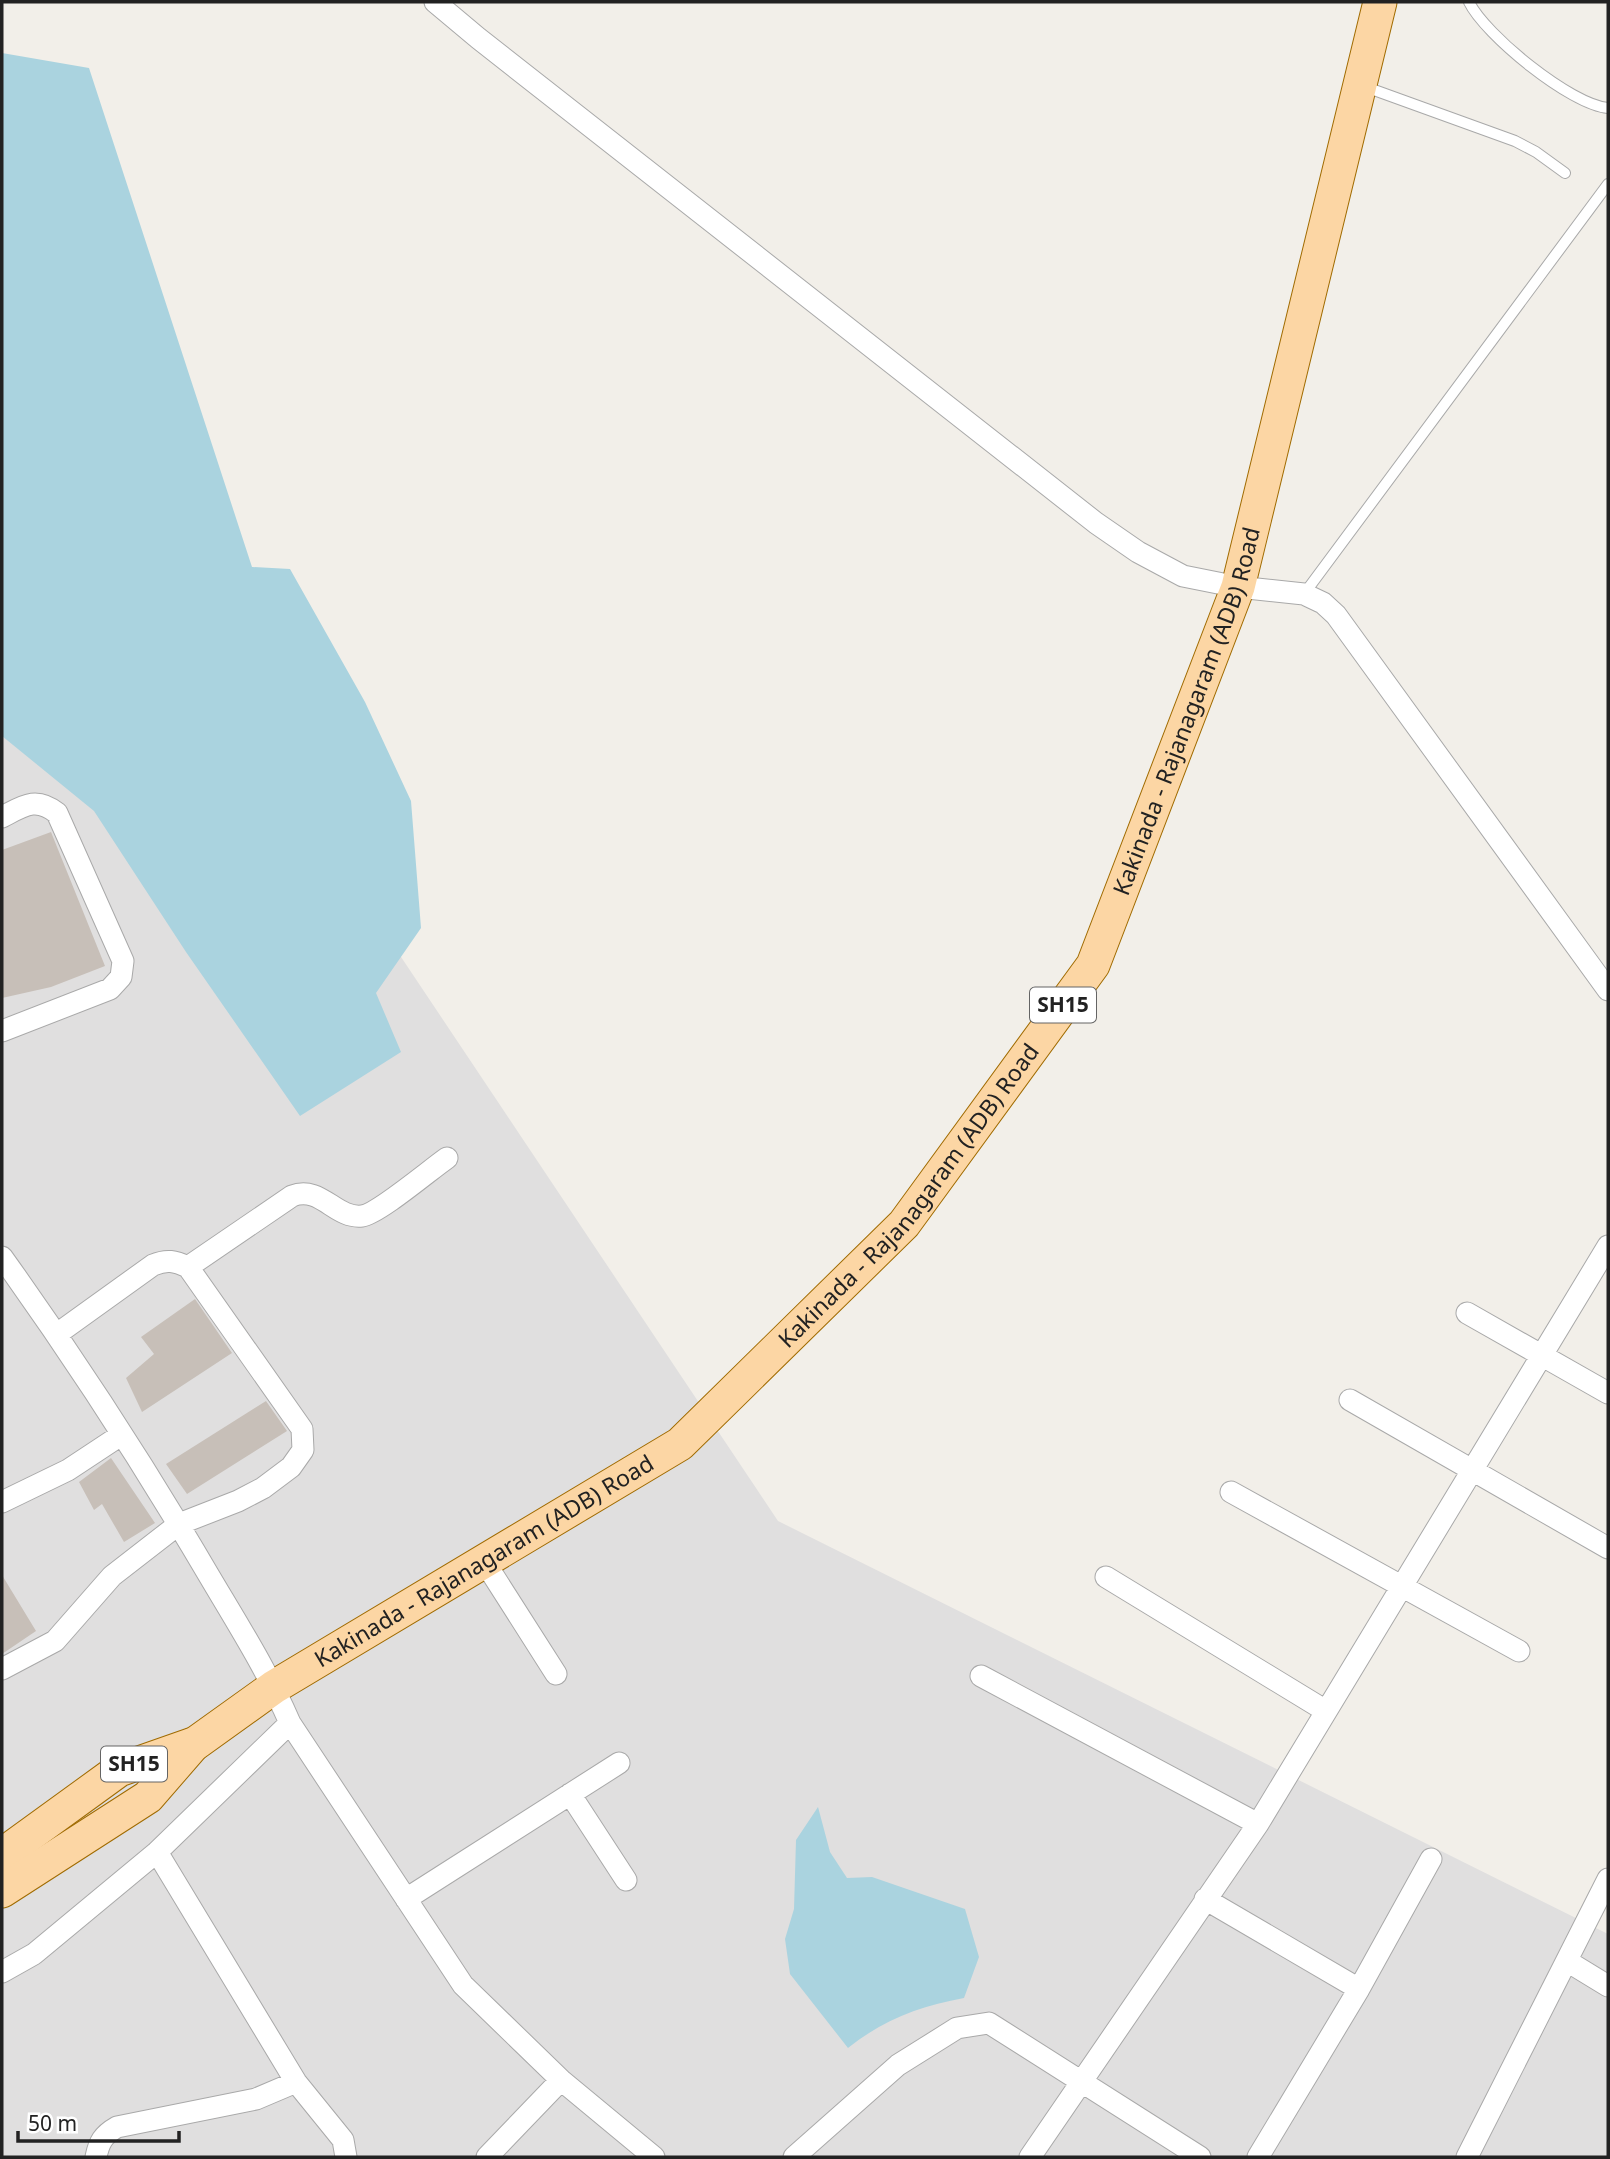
<svg xmlns="http://www.w3.org/2000/svg" width="1610" height="2159" viewBox="0 0 1610 2159" font-family="'Noto Sans',sans-serif">
  <rect width="100%" height="100%" fill="#f2efe9"/>
  <path fill="#e0dfdf" d="M2,671L238,713L778,1521L1608,1934V2157H2Z"/>
  <path fill="#aad3df" d="M2,53L89,68L252,567L290,569L365,702L411,801L421,928L376,993L401,1052L300,1116L186,952L94,811L2,736Z
    M818,1807L830,1852L847,1878L872,1877L965,1909L979,1957L964,1998C920,2006 883,2020 848,2048L790,1974L785,1939L794,1909L796,1840Z"/>
  <path fill="#c7bfb8" d="M51,832L105,966L51,987L2,998V850Z
    M195,1299L232,1353L142,1412L126,1378L154,1354L141,1337Z
    M266,1401L287,1431L187,1494L166,1464Z
    M111,1458L155,1523L124,1542L102,1504L94,1510L79,1482Z
    M2,1575L36,1631L2,1654Z"/>
  <g fill="none" stroke-linecap="round" stroke-linejoin="round">
    <g stroke="#a9a9a9" stroke-width="12">
      <path id="service" d="M1469,2C1485,35 1571,105 1608,108
        M1363,86L1515,141L1536,152L1565,173
        M1304,594L1608,184"/>
    </g>
    <g stroke="#a9a9a9" stroke-width="23">
      <path id="minor" d="M435,2L478,38L1096,523L1138,552L1183,576L1238,587L1304,594L1323,603L1336,615L1608,990
        M2,817C23,806 36,796 57,813L123,961L121,977L110,989L2,1031
        M2,1257C75,1359 144,1465 208,1574C237,1623 267,1670 290,1723L463,1985L561,2080L654,2157
        M188,1267L292,1196C321,1185 335,1219 362,1216C378,1214 431,1169 447,1158
        M1467,1313L1608,1393
        M1350,1400L1608,1548
        M1231,1492L1519,1651
        M2,1502L68,1470L121,1435
        M484,1561L556,1674
        M1106,1577L1326,1711
        M2,1669L55,1641L112,1576L179,1524L238,1501L263,1488L291,1467L303,1450L302,1429L188,1267C175,1261 167,1259 153,1265L57,1334
        M981,1676L1258,1824
        M570,1794L626,1880
        M157,1852L296,2082L343,2140L346,2157
        M406,1899L619,1763
        M1205,1899L1359,1989L1258,2157
        M1567,1961L1608,1986
        M2,1972L34,1954L157,1852L290,1723
        M1359,1989L1431,1859
        M96,2157C99,2142 103,2135 117,2127L256,2099L296,2082
        M487,2157L561,2080
        M794,2157L898,2065L957,2028L989,2023L1200,2157
        M1030,2157L1258,1824L1608,1246
        M1467,2157L1608,1879"/>
    </g>
    <g stroke="#a06b00" stroke-width="35">
      <g id="primary">
        <path id="s1" d="M2,1855L119,1770L196,1743L274,1687L680,1444L904,1224L1093,965L1238,587L1380,2"/>
        <path d="M2,1891L148,1797L194,1744"/>
      </g>
    </g>
    <use href="#service" stroke="#fff" stroke-width="10"/>
    <use href="#minor" stroke="#fff" stroke-width="21"/>
    <use href="#primary" stroke="#fcd6a4" stroke-width="33"/>
  </g>
  <g text-anchor="middle" stroke-width="6" stroke-linejoin="round" paint-order="stroke">
    <g fill="#fff" stroke="#646464" stroke-width="2">
      <rect x="1030" y="987.5" width="66" height="35" rx="5"/>
      <rect x="101" y="1746.5" width="66" height="35" rx="5"/>
    </g>
    <g font-size="21" font-weight="bold" fill="#222">
      <text x="1063" y="1012">SH15</text>
      <text x="134" y="1771">SH15</text>
    </g>
    <g font-size="23" fill="#222" stroke="#fff">
      <text dy="8" stroke="none"><textPath href="#s1" startOffset="1701">Kakinada - Rajanagaram (ADB) Road</textPath></text>
      <text dy="8" stroke="none"><textPath href="#s1" startOffset="1134">Kakinada - Rajanagaram (ADB) Road</textPath></text>
      <text dy="8" stroke="none"><textPath href="#s1" startOffset="567">Kakinada - Rajanagaram (ADB) Road</textPath></text>
    </g>
  </g>
  <rect width="1610" height="2159" fill="none" stroke="#222222" stroke-width="7"/>
  <path d="M18 2131v10h161v-10" fill="none" stroke="#222222" stroke-width="3.5"/>
  <text x="28" y="2131" font-size="21" fill="#222222" stroke="#ffffff" stroke-width="5" paint-order="stroke">50 m</text>
</svg>
